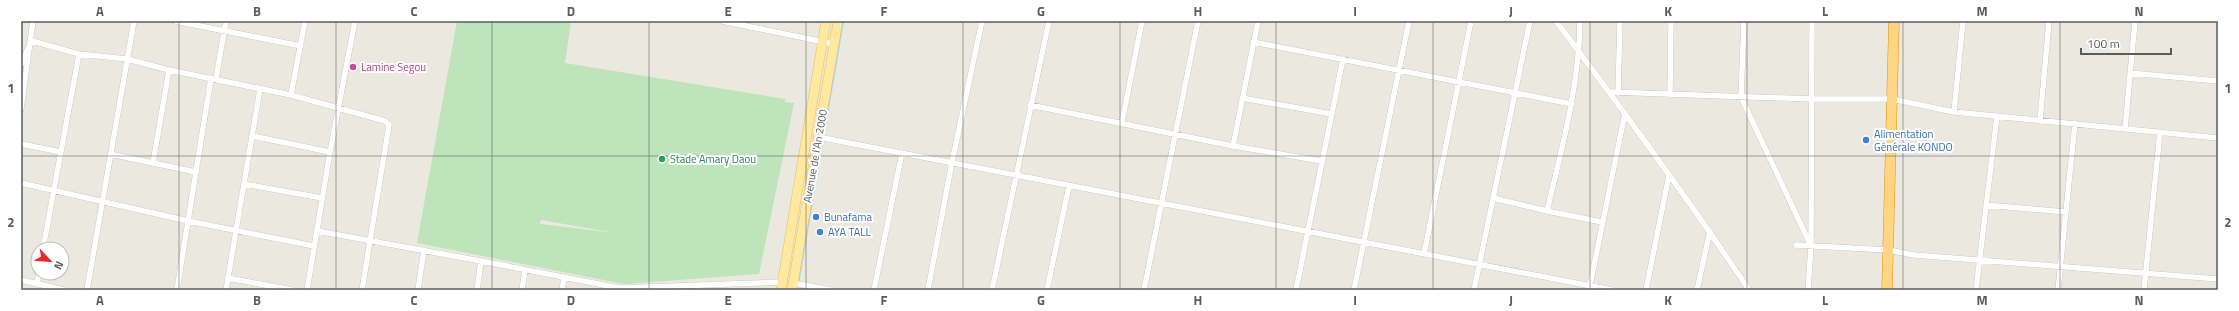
<svg xmlns="http://www.w3.org/2000/svg" width="2239" height="311" viewBox="0 0 2239 311" font-family="'Titillium Web',sans-serif">
  <rect width="100%" height="100%" fill="#ebe8df"/>
  <path fill="#bde4ba" fill-rule="evenodd" d="M457,21H571L565,63L785,99V102L794,103L759,274L624,284L417,243ZM541,220L616,233L540,224Z"/>
  <g fill="none" stroke-linecap="round" stroke-linejoin="round">
    <path stroke="#9bdaff" stroke-width="2" d="M797,290L843,21"/>
    <g stroke="#b2b6ba" stroke-width="6">
      <path id="street" d="M175,21L301,46
        M722,21L834,44
        M1556,21C1622,109 1688,198 1749,290
        M1744,21L1741,97L1810,244
        M32,41L79,54L127,59L169,70L291,95L385,121L389,125L362,290
        M1253,42L1572,104
        M21,65L28,48
        M2130,73L2218,81
        M216,79L226,21
        M1611,92L1812,99H1892L1954,112L2218,138
        M1618,93L1620,21
        M1670,94L1671,21
        M291,95L305,21
        M1242,98L1332,114
        M1030,105L1233,146L1322,161
        M21,109L33,21
        M1954,112L1963,21
        M2040,121L2049,21
        M1122,122L1142,21
        M2125,129L2135,21
        M252,136L330,152
        M818,137L1612,290
        M21,144L61,152
        M1233,146L1258,21
        M110,154L196,172
        M153,163L169,70
        M21,183L188,221L314,246
        M244,184L322,198
        M1493,198L1547,211L1602,222
        M1986,205L2066,212
        M1547,211C1562,148 1579,86 1580,21
        M317,231L481,261L619,288L782,282
        M1796,245L1888,250L1914,255L2218,279
        M43,249L79,54
        M1424,254L1471,21
        M228,278L292,290
        M21,280L64,290
        M793,283L831,290
        M37,284L39,273
        M87,290L134,21
        M177,290L211,78
        M226,290L260,89
        M307,290L330,152L355,21
        M418,290L424,250
        M477,290L481,261
        M522,290L525,270
        M562,290L564,277
        M874,290L902,153
        M928,290L952,162L982,21
        M992,290L1049,21
        M1047,290L1069,186
        M1144,290L1198,21
        M1296,290L1343,59
        M1354,290L1409,21
        M1474,290L1530,21
        M1589,290L1625,113
        M1646,290L1669,175
        M1697,290L1710,231
        M1808,290L1811,246L1812,21
        M1976,290L1997,116
        M2058,290L2075,123
        M2144,290L2160,132"/>
    </g>
    <g stroke="#f2ba51" stroke-width="10">
      <path id="primary" d="M781,290L826,21
        M792,290L838,21"/>
    </g>
    <g stroke="#ea9100" stroke-width="11">
      <path id="highway" d="M1887,290L1894,21"/>
    </g>
    <use href="#street" stroke="#fff" stroke-width="5.5"/>
    <use href="#primary" stroke="#ffe9a0" stroke-width="9"/>
    <use href="#highway" stroke="#fed683" stroke-width="10"/>
  </g>
  <path fill="none" stroke="#585c60" stroke-width="1" stroke-opacity="0.55" d="M179,21V290M336,21V290M492,21V290M649,21V290M806,21V290M963,21V290M1120,21V290M1276,21V290M1433,21V290M1590,21V290M1747,21V290M1903,21V290M2060,21V290M21,156H2218"/>
  <circle fill="#d1479c" stroke="#fff" stroke-width="1.5" cx="353" cy="67" r="4"/>
  <g fill="#3f7fe0" stroke="#fff" stroke-width="1.5">
    <circle cx="1866" cy="140" r="4"/>
    <circle cx="816" cy="217" r="4"/>
    <circle cx="820" cy="232" r="4"/>
  </g>
  <circle fill="#2e9e5b" stroke="#fff" stroke-width="1.5" cx="662" cy="159" r="4"/>
  <g text-anchor="middle" stroke-width="4" stroke-linejoin="round" paint-order="stroke">
    <g font-size="11" fill="#b23c85" stroke="#fff" text-anchor="start">
      <text x="361" y="71">Lamine Segou</text>
    </g>
    <g font-size="11" fill="#366cbe" stroke="#fff" text-anchor="start">
      <text x="1874" y="138">Alimentation<tspan x="1874" dy="13">Générale KONDO</tspan></text>
      <text x="824" y="221">Bunafama</text>
      <text x="828" y="236">AYA TALL</text>
    </g>
    <g font-size="11" fill="#585c60" stroke="#fff">
      <text transform="translate(815 156) rotate(-80)" y="4">Avenue de l'An 2000</text>
    </g>
    <g font-size="11" fill="#27864d" stroke="#fff" text-anchor="start">
      <text x="670" y="163">Stade Amary Daou</text>
    </g>
  </g>
  <rect width="2239" height="311" fill="none" stroke="#ffffff" stroke-width="44"/>
  <g transform="translate(50 261) rotate(116)"><circle r="19" fill="#ffffff" stroke="#bcbebf"/>
  <path d="M0-3L7 15L0 10L-7 15Z" fill="#ea2826"/>
  <text y="-6" font-size="11" font-weight="bold" text-anchor="middle" fill="#585c60">N</text>
  </g>
  <path d="M2081 48v6h90v-6" fill="none" stroke="#585c60" stroke-width="2"/>
  <text x="2087" y="48" font-size="12" fill="#585c60" stroke="#ffffff" stroke-width="3" paint-order="stroke">100 m</text>
  <rect x="22" y="22" width="2195" height="267" fill="none" stroke="#585c60" stroke-width="1.5"/>
  <g font-size="13" text-anchor="middle" font-weight="bold" fill="#585c60">
    <text x="100" y="16">A</text>
    <text x="257" y="16">B</text>
    <text x="414" y="16">C</text>
    <text x="571" y="16">D</text>
    <text x="728" y="16">E</text>
    <text x="884" y="16">F</text>
    <text x="1041" y="16">G</text>
    <text x="1198" y="16">H</text>
    <text x="1355" y="16">I</text>
    <text x="1511" y="16">J</text>
    <text x="1668" y="16">K</text>
    <text x="1825" y="16">L</text>
    <text x="1982" y="16">M</text>
    <text x="2139" y="16">N</text>
    <text x="11" y="93">1</text>
    <text x="2228" y="93">1</text>
    <text x="11" y="227">2</text>
    <text x="2228" y="227">2</text>
    <text x="100" y="305">A</text>
    <text x="257" y="305">B</text>
    <text x="414" y="305">C</text>
    <text x="571" y="305">D</text>
    <text x="728" y="305">E</text>
    <text x="884" y="305">F</text>
    <text x="1041" y="305">G</text>
    <text x="1198" y="305">H</text>
    <text x="1355" y="305">I</text>
    <text x="1511" y="305">J</text>
    <text x="1668" y="305">K</text>
    <text x="1825" y="305">L</text>
    <text x="1982" y="305">M</text>
    <text x="2139" y="305">N</text>
  </g>
</svg>
